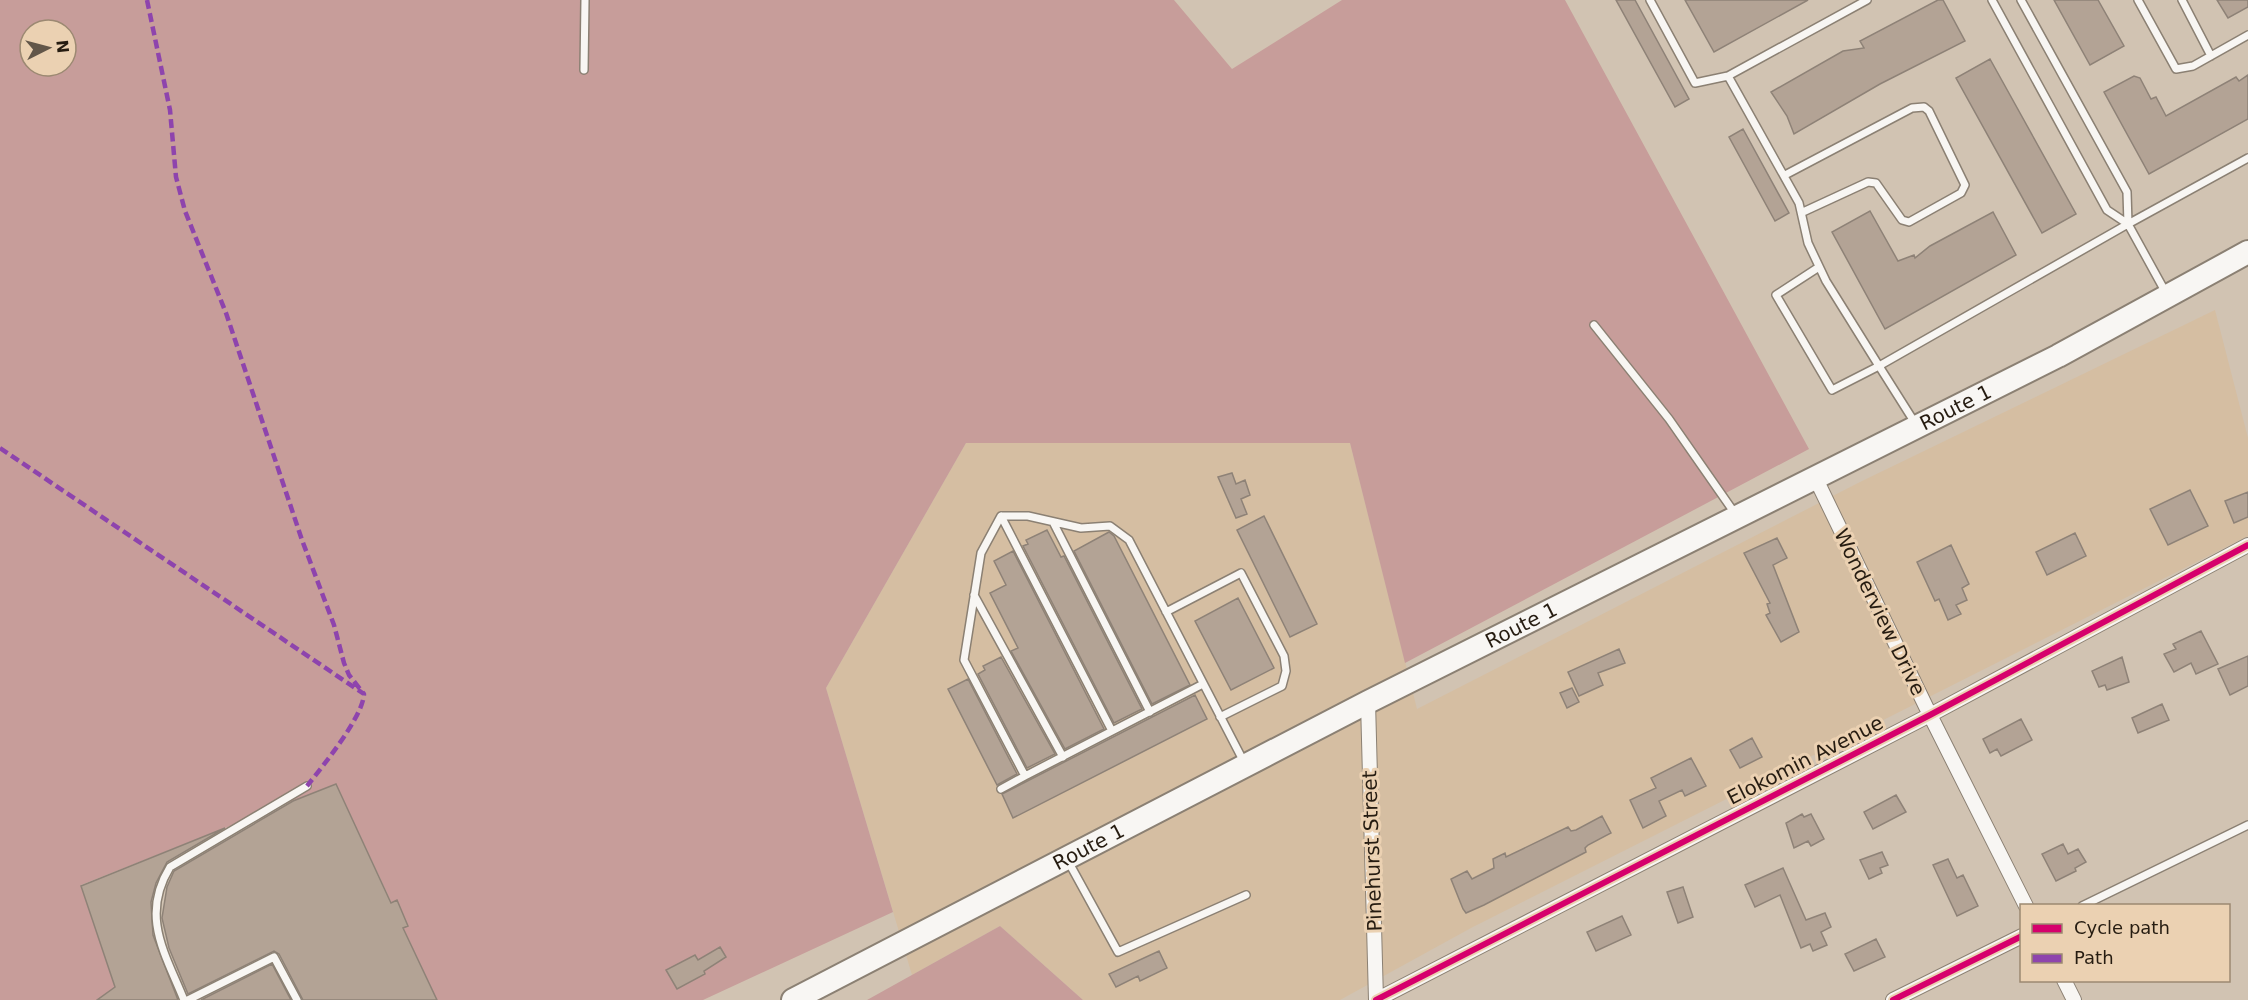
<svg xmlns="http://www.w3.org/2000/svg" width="2248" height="1000" viewBox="0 0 2248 1000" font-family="'DejaVu Sans',sans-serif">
  <rect width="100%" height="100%" fill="#d1c3b2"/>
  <path fill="#d5bea2" d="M2215,310L2248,438V536L1471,928L1340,1000H1083L1000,926L912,975L826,688L966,443H1350L1417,709L1860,482Z"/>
  <path fill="#c79d9a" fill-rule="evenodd" d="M0,0H1174L1232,69L1342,0H1565L1809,449L1405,663L1350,443H966L826,688L893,912L703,1000H437L336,784L81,885L115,987L97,1000H0ZM30,30H66V66H30Z
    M1000,926L1083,1000H867Z"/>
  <path fill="#b3a395" stroke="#8e8277" stroke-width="1.5" d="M1616,0H1635L1689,99L1675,107Z
    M1685,0H1808L1714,52Z
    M1938,0H1943L1965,41L1880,84L1794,134L1787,116L1771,92L1843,51L1864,48L1860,41Z
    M2054,0H2098L2124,46L2090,65Z
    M2217,0H2248V7L2228,18Z
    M1990,59L2076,214L2042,233L1956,78Z
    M2248,75V119L2149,174L2104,92L2134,76L2140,78L2151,99L2156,97L2166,116L2236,77L2239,81Z
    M1743,129L1789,213L1775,221L1729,137Z
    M1870,211L1898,261L1914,255L1915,258L1930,246L1993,212L2016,255L1885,329L1832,232Z
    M1232,473L1236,484L1245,480L1250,495L1241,499L1247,514L1236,518L1218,477Z
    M2190,490L2208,526L2168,545L2150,509Z
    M2248,492V517L2234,523L2225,501Z
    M1264,516L1317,624L1290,637L1237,530Z
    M1047,530L1061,557L1064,556L1142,709L1114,723L1023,546L1028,544L1026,540Z
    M1109,532L1114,536L1190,685L1152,704L1074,551Z
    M2075,533L2086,556L2047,575L2036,552Z
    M1777,538L1787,558L1773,565L1799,632L1781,642L1766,615L1770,613L1767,604L1770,603L1744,553Z
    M1951,545L1969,584L1962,588L1967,600L1956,605L1961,614L1948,620L1939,599L1935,601L1917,562Z
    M1013,551L1104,729L1065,749L1011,651L1018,648L990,593L1006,585L994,561Z
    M1238,598L1274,668L1231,690L1195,621Z
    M2201,631L2218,664L2196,674L2191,663L2174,672L2164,654L2176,649L2173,644Z
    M1619,649L1625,663L1598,673L1603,685L1579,696L1568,672Z
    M2248,656V686L2230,695L2218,669Z
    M1001,657L1055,754L1027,768L978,674L985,670L983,666Z
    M2122,657L2129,682L2107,690L2105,685L2099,687L2092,671Z
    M968,679L1017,774L997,785L948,689Z
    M1572,688L1579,702L1567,708L1560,693Z
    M1195,695L1207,719L1013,818L1002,794Z
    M2162,704L2169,720L2138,733L2132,718Z
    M2021,719L2032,740L2001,756L1997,749L1990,753L1983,739Z
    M1752,738L1762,757L1740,768L1730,750Z
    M1691,758L1706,786L1685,796L1682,790L1659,801L1666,816L1643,828L1630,800L1656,788L1651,778Z
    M336,784L391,903L397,900L408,926L403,928L437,1000H303L279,954L274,951L188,994L169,948L162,918L167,887L174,871L293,801Z
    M1896,795L1906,812L1873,829L1864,812Z
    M1802,814L1804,817L1811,814L1824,839L1811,846L1808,841L1794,848L1786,823Z
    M1602,816L1611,833L1588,845L1585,848L1586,852L1484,905L1466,913L1463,909L1451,879L1467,871L1472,879L1494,868L1493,859L1505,853L1506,857L1568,827L1571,831L1576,830Z
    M225,828L167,862L156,883L151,902L153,935L178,1000H97L115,987L81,886Z
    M2063,844L2068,854L2078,849L2086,862L2075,868L2076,871L2056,881L2042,854Z
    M1882,852L1888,865L1880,868L1882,873L1869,879L1860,860Z
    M1948,859L1957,878L1963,875L1978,906L1957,916L1933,865Z
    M1783,868L1806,920L1825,913L1831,927L1821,932L1827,945L1813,951L1810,944L1801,948L1780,895L1755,907L1745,885Z
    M1683,887L1693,917L1678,923L1667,892Z
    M1622,916L1631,935L1596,951L1587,932Z
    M1876,939L1885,957L1854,971L1845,954Z
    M720,947L726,957L704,971L705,974L677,989L666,970L695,955L698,960Z
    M1159,951L1167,968L1140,981L1138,976L1116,987L1109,974Z
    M272,964L291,1000H201Z"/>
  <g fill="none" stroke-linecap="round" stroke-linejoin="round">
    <g stroke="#8b8073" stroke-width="10">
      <path id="service" d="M1650,0L1695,83L1728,76
        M1867,0L1728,76L1799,203L1808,243L1826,281L1879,366L2128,224L2166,293
        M1992,0L2107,210L2128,224L2127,192L2021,0
        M2138,0L2176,69L2193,66L2248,35
        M2182,0L2211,56
        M584,70L585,0
        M1785,175L1912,108L1924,107L1929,111L1965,185L1961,193L1909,222L1902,220L1876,183L1868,182L1803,212
        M2128,224L2248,158
        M1819,267L1776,295L1832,390L1879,366L1915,423
        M1594,325L1669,419L1736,515
        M1001,516L1112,731
        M1053,522L1150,712
        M974,595L1063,757
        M1166,612L1241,573L1284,656L1286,671L1282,686L1220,717
        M1203,684L1025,776L964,660L981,553L1001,516H1028L1081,528L1110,526L1129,540L1245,764
        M1001,789L1025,776
        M1068,861L1118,952L1246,895
        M2082,906L2248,825
        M184,1000C165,953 140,916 170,867L307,786
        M188,1000L274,957L297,1000"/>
    </g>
    <g stroke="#8b8073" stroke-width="16">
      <path id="minor" d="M1816,479L1930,715L2026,906
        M1368,702L1376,1000
        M2064,980L2074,1000
        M1376,1000L1930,715L2248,545
        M1893,1000L2022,936"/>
    </g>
    <g stroke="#8b8073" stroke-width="26">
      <g id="primary">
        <path id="s1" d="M793,1000L1368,702L2058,356L2248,252"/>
      </g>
    </g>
    <use href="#service" stroke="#f8f6f3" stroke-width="7"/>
    <use href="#minor" stroke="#f8f6f3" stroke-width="14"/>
    <use href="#primary" stroke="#f8f6f3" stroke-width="22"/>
    <path stroke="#8e44ad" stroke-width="4.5" stroke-dasharray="9 4.5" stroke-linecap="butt" d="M147,0L170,110L176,177L185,211L226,313L302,540L334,625L344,663L349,675L364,694
      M0,448L364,694C363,717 322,767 307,786"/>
    <g stroke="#ebd1b2" stroke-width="10">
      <path id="cycleway" d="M1376,1000L1930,715L2248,545
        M1893,1000L2022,936"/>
    </g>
    <use href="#cycleway" stroke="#d6006c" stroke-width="6"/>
  </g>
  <g text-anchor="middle" stroke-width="6" stroke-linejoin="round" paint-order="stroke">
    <g font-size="20" fill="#261c11" stroke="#ebd1b2">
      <text dy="7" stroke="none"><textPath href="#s1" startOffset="1305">Route 1</textPath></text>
      <text transform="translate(1880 612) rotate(64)" y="7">Wonderview Drive</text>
      <text dy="7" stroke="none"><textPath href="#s1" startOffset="819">Route 1</textPath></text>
      <text transform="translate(1805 760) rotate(-27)" y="7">Elokomin Avenue</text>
      <text dy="7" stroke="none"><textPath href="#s1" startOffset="333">Route 1</textPath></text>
      <text transform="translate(1372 851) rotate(-92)" y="7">Pinehurst Street</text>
    </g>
  </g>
  <rect x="2020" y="904" width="210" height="78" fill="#ebd1b2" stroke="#9c8972" stroke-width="1.5"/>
  <rect x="2032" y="924" width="30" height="9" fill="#d6006c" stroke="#9c8972" stroke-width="1.5"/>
  <text x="2074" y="934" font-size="18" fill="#261c11">Cycle path</text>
  <rect x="2032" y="954" width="30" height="9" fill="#8e44ad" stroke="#9c8972" stroke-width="1.5"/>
  <text x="2074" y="964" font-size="18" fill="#261c11">Path</text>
  <g transform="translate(48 48) rotate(84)"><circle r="28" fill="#ebd1b2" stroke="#9c8972" stroke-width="1.5"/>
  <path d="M0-4.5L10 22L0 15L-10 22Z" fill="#625649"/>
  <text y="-9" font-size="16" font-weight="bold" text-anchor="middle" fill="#261c11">N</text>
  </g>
</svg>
